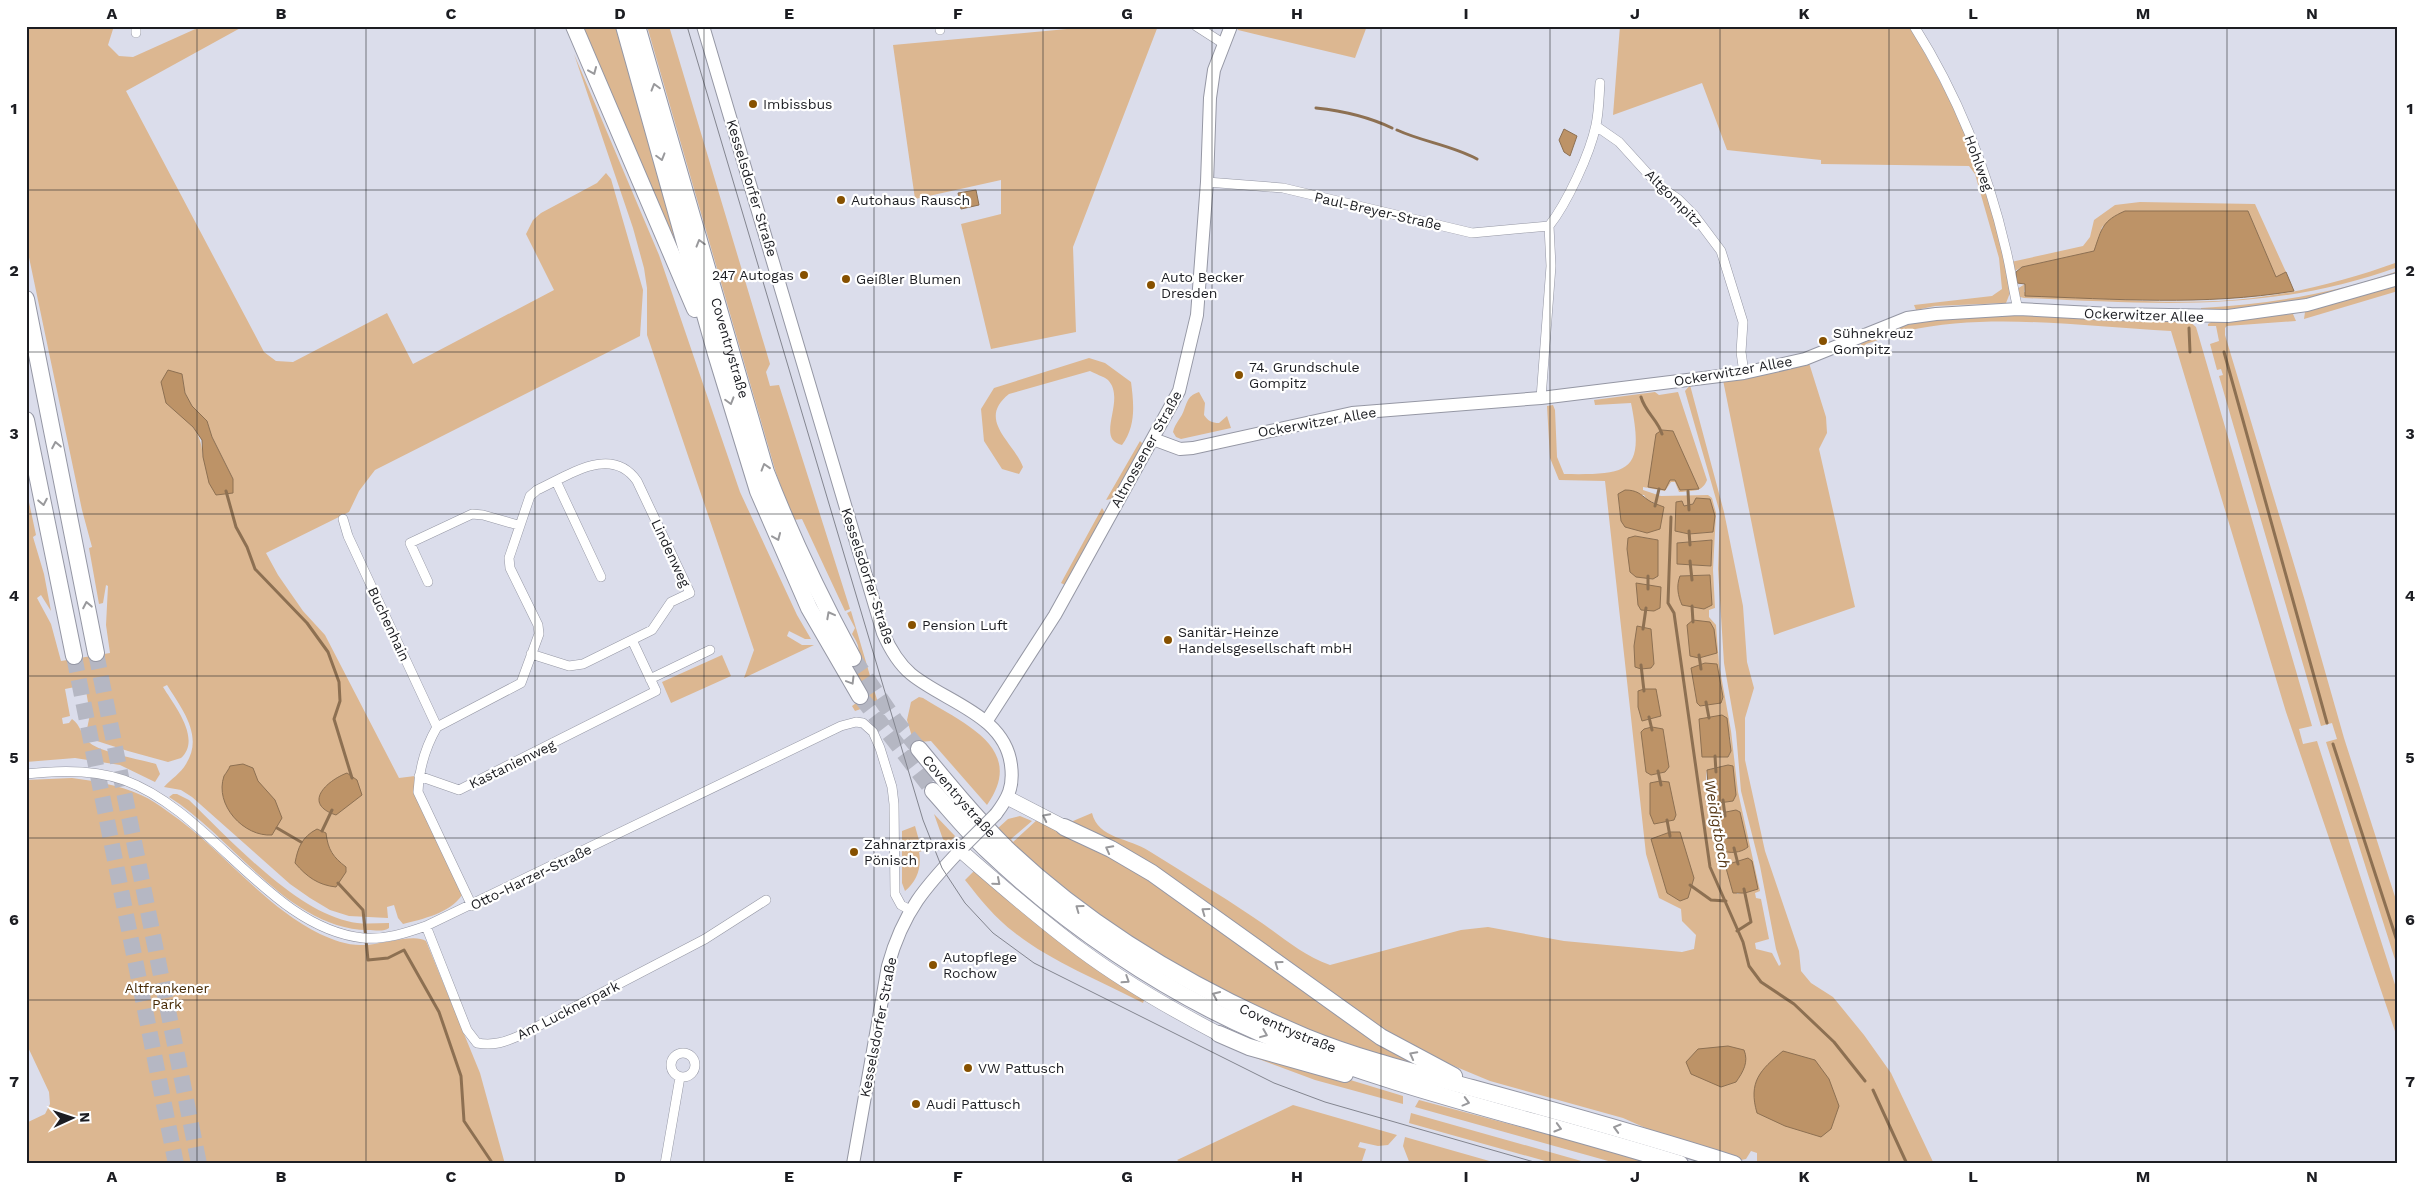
<svg xmlns="http://www.w3.org/2000/svg" width="2424" height="1190" viewBox="0 0 2424 1190" font-family="'Work Sans',sans-serif">
  <rect width="100%" height="100%" fill="#dbddeb"/>
  <path fill="#dcb791" fill-rule="evenodd" d="M26,26H114L108,45L119,56L133,57L202,26H244L126,91L264,352L276,361L293,362L387,313L413,364L554,290L526,234L533,220L541,213L597,183L606,173L611,179L643,290L640,336L375,470L359,491L349,512L266,553L278,575L303,611L325,635L399,778L415,776V794L462,895C450,913 423,919 403,924L398,918L394,905L387,907L388,918L349,916L330,910L310,898L290,884L192,797L181,790L164,787C171,779 181,773 186,764C204,736 182,709 167,685L163,687C174,705 202,739 181,758L168,762L128,751L97,741L87,729L90,714L85,685L65,689L70,716L62,718L63,724L69,723L72,719C81,725 81,736 90,743C100,752 142,760 156,764L160,774L155,782L120,765L75,758L26,762V488L36,535L33,537L44,574L51,611L41,595L37,598L51,624L61,661L110,653L106,625L108,586L106,585L103,603L99,604L89,548L92,547L82,510L26,243ZM182,374L185,393L192,406L207,421L212,437L233,479L203,457C201,427 187,421 166,403Z
    M579,26H617L691,285Z
    M647,26H669L770,364L766,372L770,386L779,385L850,609L845,611L802,519L793,520L776,473Z
    M1099,26H1158L1073,247L1076,332L991,349L961,224L1001,214V180L915,199L893,45Z
    M1236,26H1367L1355,58L1238,30Z
    M1620,26H1910L1949,98L1977,161L2004,252L2010,293L2006,303L1935,306L1916,310L1914,305L1992,296L2002,289L1999,258L1975,174L1969,166L1821,164V160L1727,150L1702,83L1613,115Z
    M574,54L659,255L740,492L797,615L811,639H805L789,631L787,636L802,645H814L744,678L754,650L647,335V288L644,268L633,228Z
    M2140,202L2255,204L2286,272L2276,278L2248,211H2125L2102,227L2095,251L2022,267L2013,272L2011,262L2083,246L2090,237L2094,220L2115,205Z
    M2398,262V267C2271,313 2156,304 2024,298L2020,297L2017,289L2025,284L2024,292C2100,298 2177,307 2253,298C2302,292 2351,279 2398,262Z
    M2398,271V273L2308,300L2230,310L2201,311V308C2270,304 2332,294 2398,271Z
    M2398,284V291L2304,319L2305,312L2310,310Z
    M2021,314L2190,322L2196,327L2312,726L2299,729L2303,744L2317,741L2398,994V1040L2286,712L2171,331C2084,327 1993,312 1906,331C1893,334 1879,340 1866,344L1862,348L1860,342L1907,325L1937,319Z
    M2293,314L2296,321L2227,326L2225,328V335L2305,601L2344,738L2398,906V969L2326,742L2337,739L2332,723L2321,726L2219,376L2223,375L2221,369L2217,370L2210,344L2219,341L2216,326H2208V324L2213,321Z
    M1089,358L1105,363L1131,382C1134,405 1136,426 1122,445C1094,439 1127,400 1108,380C1103,376 1095,374 1090,371L1009,394C976,420 1014,442 1023,467L1019,474L1002,469L984,441L981,409L994,388Z
    M1809,363L1826,417L1827,433L1819,449L1855,607L1774,635L1723,380Z
    M1690,385L1724,512L1743,606L1747,662L1754,688L1745,718V760L1765,851L1799,951L1801,971L1811,983L1833,997L1864,1035L1891,1073L1934,1164H1757V1153L1751,1151L1746,1159L1741,1160L1657,1133L1623,1118L1490,1081L1418,1051L1072,825L1073,821L1092,813C1098,839 1130,838 1149,851C1184,873 1219,894 1253,917C1279,934 1301,955 1330,965L1461,930L1488,927L1564,941L1682,952L1694,949L1696,935L1682,921L1681,909L1659,898L1646,854L1605,481L1559,480L1550,458L1547,406L1553,405L1555,410L1557,457L1564,474C1630,475 1645,472 1631,403L1595,405L1594,400L1655,392L1659,395L1678,392L1707,480C1702,493 1692,490 1682,492H1679L1675,482H1671L1665,491L1643,487V490L1661,496L1708,495L1712,498L1716,513L1713,570L1715,608L1709,610V617L1716,625L1719,664L1731,731L1738,792L1760,891L1755,893L1756,898L1761,899L1769,939L1755,943L1756,949L1772,953L1779,966L1781,964L1776,949L1760,866L1741,791L1736,732L1724,663L1718,569L1720,513L1685,391ZM1618,494L1644,495L1648,501L1656,503L1621,521ZM1676,502L1684,506L1693,504L1713,532L1689,534L1676,531ZM1635,536L1658,540V576ZM1712,540L1711,566L1677,564V543ZM1710,575L1679,598L1680,576ZM1720,682L1723,697L1700,706ZM1730,735L1731,751L1728,757H1702ZM1715,768L1733,801L1712,804C1706,798 1705,779 1707,770ZM1738,861L1758,889L1737,894L1726,868Z
    M1199,392L1205,403L1204,415C1208,421 1212,423 1219,423L1227,416L1231,428L1181,439L1176,437L1173,432C1175,423 1182,417 1184,410C1188,400 1188,396 1199,392Z
    M1140,441L1143,444L1114,498L1106,500Z
    M1102,508L1105,513L1065,585L1061,583Z
    M851,611L878,703L855,711L852,706L862,699L850,666C861,653 861,648 852,634L855,628L847,613Z
    M722,655L731,676L671,703L662,682Z
    M919,697L923,698C964,724 1027,748 987,805L931,741L920,742L917,753L907,720L911,702Z
    M72,778C95,781 119,785 141,795C150,799 159,805 167,811C221,847 261,905 320,934C333,940 349,946 364,945C380,945 414,933 426,941L480,1073L505,1164H26V1123L45,1114L50,1104L49,1092L26,1043V780Z
    M173,794H177L189,800C228,838 294,909 347,921C360,925 375,923 389,923V928C384,932 374,930 368,930C288,929 232,836 169,797Z
    M934,814L955,836L947,845H945Z
    M1020,816L1032,821L1011,839L1013,842L1038,819L1145,875L1422,1068C1385,1057 1347,1046 1311,1031C1195,985 1088,915 997,829L1008,819Z
    M915,826L922,851L919,852C922,867 917,881 905,891L902,883V831Z
    M975,870L1145,998L1143,1003C1101,981 1052,962 1015,933C995,918 980,899 965,880Z
    M1248,1055L1324,1072L1403,1096V1104L1315,1080Z
    M1419,1100L1659,1164H1619L1415,1107Z
    M1293,1105L1397,1135L1388,1145L1378,1146L1360,1142L1358,1147L1366,1149L1361,1164H1183L1177,1160Z
    M1411,1113L1592,1164H1556L1409,1123Z
    M1405,1137L1500,1164H1410L1403,1146Z"/>
  <path fill="#bd9367" stroke="#8d7052" d="M1564,129L1577,136L1570,156L1564,152L1559,140Z
    M976,190L979,205L961,209L958,193Z
    M2125,211H2248L2276,277L2286,272L2294,291C2204,306 2115,299 2025,296V284L2017,283L2016,272L2022,267L2094,251C2102,228 2102,221 2125,211Z
    M168,370L182,374L185,393L192,406L207,421L212,437L233,479V493L216,495L209,483L203,457L202,440L193,427L166,403L161,382Z
    M1662,430L1673,431L1699,489L1680,490L1675,480H1670L1665,490L1648,487L1656,434Z
    M1625,490C1637,490 1640,494 1648,500C1652,503 1659,505 1664,507L1660,529L1647,533L1625,527L1621,521L1618,494Z
    M1696,498L1710,499L1715,516L1713,532L1689,534L1675,531L1676,502L1682,501L1684,506L1693,504Z
    M1635,536L1658,540V576L1653,579L1636,577L1630,572L1627,549L1628,538Z
    M1712,540L1711,566L1677,564V543Z
    M1710,575L1712,605L1704,609L1682,605C1678,596 1676,586 1680,576Z
    M1636,583L1661,587L1660,608L1654,611L1641,610L1638,605Z
    M1693,620L1710,622L1714,629L1717,653L1699,658L1690,656L1687,625Z
    M1637,626L1651,629L1654,664L1651,668L1641,669L1635,667L1634,646Z
    M1705,663L1717,664L1723,697L1721,703L1700,706L1697,703L1691,668Z
    M1644,689H1656L1661,716L1642,721L1638,707V691Z
    M1722,715L1727,718L1731,751L1728,757H1702L1699,719Z
    M1652,727L1663,729L1669,767L1665,772L1651,775L1646,772L1641,732L1644,729Z
    M243,764L253,768L258,781L275,800L282,818L272,835C244,837 214,805 224,776C226,773 229,769 230,766Z
    M1728,765L1733,766L1736,795L1733,801L1712,804L1709,801L1707,770Z
    M347,773L357,780L362,795L336,815C302,804 326,781 347,773Z
    M1660,781L1669,782L1676,815L1674,820L1654,824L1650,814V783Z
    M1736,810L1740,812L1748,847C1741,853 1729,854 1721,850L1715,822L1716,814Z
    M317,829L326,833C328,850 333,857 346,867V872L336,887C318,885 307,877 295,863C298,847 302,837 317,829Z
    M1670,832H1680L1694,878L1688,898L1680,901L1667,893L1651,839Z
    M1748,858L1752,861L1758,889L1745,893H1733L1726,868L1729,864Z
    M1728,1046L1744,1050C1749,1062 1743,1072 1736,1082L1721,1087L1691,1074L1686,1062L1698,1049Z
    M1783,1051L1815,1060L1829,1079L1839,1106L1831,1129L1821,1137L1785,1126L1757,1113C1748,1082 1760,1070 1783,1051Z"/>
  <g fill="none" stroke-linecap="round" stroke-linejoin="round">
    <path stroke="#8d7052" stroke-width="3" d="M1316,108C1344,111 1367,116 1392,128
      M1397,130C1423,142 1451,145 1477,159
      M2189,328L2190,352
      M2224,352L2327,723
      M1641,397C1645,412 1658,420 1662,434
      M226,491L236,527L247,547L255,569L307,623L328,652L339,682L340,701L334,719L352,778
      M1688,491L1689,510
      M1655,506L1659,489
      M1671,517L1668,603L1674,613L1710,867L1743,942L1749,966L1761,982L1794,1004L1834,1042L1865,1081
      M1689,531L1690,545
      M1690,561L1692,580
      M1648,576V589
      M1692,606L1693,622
      M1643,629L1646,608
      M1699,655L1701,669
      M1641,665L1644,691
      M1706,702L1709,718
      M1649,717L1652,730
      M2333,744L2398,944
      M1715,756L1716,772
      M1658,771L1661,785
      M1723,800L1725,816
      M1667,820L1670,836
      M277,828L301,842
      M322,831L332,810
      M1734,848L1738,864
      M338,883L363,910L368,960L388,958L404,950L439,1012L461,1076L464,1121L493,1164
      M1690,885L1711,900L1726,901
      M1737,931L1751,922L1744,889
      M1873,1090L1907,1164"/>
    <path stroke="#b5b7c3" stroke-width="16" stroke-dasharray="16 8" stroke-linecap="butt" d="M96,653L199,1164
      M74,656L176,1164
      M853,658L895,720L919,749
      M860,696L933,791"/>
    <g stroke="#9597a4" stroke-width="10">
      <path id="street" d="M940,26V30
        M1196,26L1224,44
        M1914,26C1957,94 1988,172 2006,250C2011,270 2013,290 2018,309
        M136,33V26
        M1596,126L1619,142L1658,185L1678,199L1694,215L1721,251L1743,322L1741,352L1744,373
        M1207,182L1283,188L1472,233L1549,226
        M1541,398L1551,266L1549,226C1567,203 1590,154 1596,125C1599,111 1599,96 1600,83
        M556,481L601,577
        M343,519L348,536L437,727
        M428,582L410,543L472,514L483,515L518,525
        M650,679L710,650
        M26,774C59,770 93,769 124,780C212,812 270,928 363,938C385,940 406,933 426,926L841,726L856,722L863,723L873,732L880,748L892,787L894,804L895,894L901,905L910,910
        M419,776L459,790L656,691L632,640
        M472,906L418,792C419,770 426,746 437,727L521,683L539,634L538,625L510,568L509,558L530,496L537,490C568,476 611,444 637,481L690,593L671,602L652,630L583,664L569,666L531,654
        M426,926L467,1030L477,1043C494,1046 505,1042 521,1035L705,939L766,900
        M671 1065a12 12 0 1 1 24 0a12 12 0 1 1-24 0Z
        M665,1164L680,1077"/>
    </g>
    <g stroke="#9597a4" stroke-width="14">
      <path id="secondary" d="M703,26L883,633C890,649 898,663 911,674C945,702 1005,715 1011,765C1014,787 1008,798 996,814
        M1153,439L1180,449L1193,448L1352,413L1541,398L1744,373L1805,359L1907,318L1936,314L2018,309L2111,314L2228,316L2307,305L2398,279
        M986,722L1055,615L1179,391L1197,315L1207,182L1210,98L1214,70L1231,26
        M853,1164L888,966C903,911 926,886 964,846"/>
    </g>
    <g stroke="#9597a4" stroke-width="15">
      <path id="primary" d="M1008,798L1064,827
        M960,850C1000,885 1039,919 1081,950C1124,982 1171,1009 1219,1034"/>
    </g>
    <g stroke="#9597a4" stroke-width="18">
      <g id="highway">
        <path d="M574,26L695,309"/>
        <path d="M624,26L716,354L758,491L809,608L860,696"/>
        <path id="s1" d="M637,26L766,472C791,536 820,597 853,658"/>
        <path d="M26,299L96,653"/>
        <path d="M26,420L74,656"/>
        <path id="s2" d="M919,749C947,783 975,817 1006,848C1092,930 1197,991 1306,1037C1360,1059 1417,1073 1472,1088C1560,1112 1647,1136 1734,1164"/>
        <path d="M933,791C951,811 968,832 988,851C1066,925 1161,990 1260,1033C1396,1090 1540,1120 1680,1164"/>
        <path d="M1064,827L1111,849L1152,873L1381,1037L1454,1076"/>
        <path d="M1219,1034L1249,1047L1345,1074"/>
      </g>
    </g>
    <use href="#street" stroke="#fff" stroke-width="9"/>
    <use href="#secondary" stroke="#fff" stroke-width="12"/>
    <use href="#primary" stroke="#fff" stroke-width="14"/>
    <use href="#highway" stroke="#fff" stroke-width="16"/>
    <path stroke="#83858f" stroke-width="1" d="M687,26L923,820L942,868L965,903L993,933L1034,963L1274,1083L1325,1102L1541,1164"/>
    <g stroke="#9597a4" stroke-width="14" stroke-linecap="butt">
      <path id="secondary-bridge" d="M964,846L996,814"/>
    </g>
    <use href="#secondary-bridge" stroke="#fff" stroke-width="12"/>
  </g>
  <defs><path id="oneway-chevron" d="M-2-3.5L2.5 0L-2 3.5" fill="none" stroke-width="1.6" stroke-linecap="round" stroke-linejoin="round" transform="scale(1.25)"/></defs>
  <g stroke="#99999c">
    <use href="#oneway-chevron" transform="translate(593 71) rotate(67)"/>
    <use href="#oneway-chevron" transform="translate(655 87) rotate(-106)"/>
    <use href="#oneway-chevron" transform="translate(661 157) rotate(74)"/>
    <use href="#oneway-chevron" transform="translate(700 243) rotate(-106)"/>
    <use href="#oneway-chevron" transform="translate(730 401) rotate(74)"/>
    <use href="#oneway-chevron" transform="translate(56 445) rotate(-101)"/>
    <use href="#oneway-chevron" transform="translate(765 467) rotate(-107)"/>
    <use href="#oneway-chevron" transform="translate(43 502) rotate(79)"/>
    <use href="#oneway-chevron" transform="translate(777 537) rotate(67)"/>
    <use href="#oneway-chevron" transform="translate(87 605) rotate(-101)"/>
    <use href="#oneway-chevron" transform="translate(830 615) rotate(-118)"/>
    <use href="#oneway-chevron" transform="translate(851 681) rotate(59)"/>
    <use href="#oneway-chevron" transform="translate(1046 817) rotate(-153)"/>
    <use href="#oneway-chevron" transform="translate(1109 849) rotate(-152)"/>
    <use href="#oneway-chevron" transform="translate(997 882) rotate(41)"/>
    <use href="#oneway-chevron" transform="translate(1079 908) rotate(-144)"/>
    <use href="#oneway-chevron" transform="translate(1205 911) rotate(-144)"/>
    <use href="#oneway-chevron" transform="translate(1278 964) rotate(-144)"/>
    <use href="#oneway-chevron" transform="translate(1126 980) rotate(33)"/>
    <use href="#oneway-chevron" transform="translate(1216 995) rotate(-156)"/>
    <use href="#oneway-chevron" transform="translate(1264 1034) rotate(22)"/>
    <use href="#oneway-chevron" transform="translate(1413 1055) rotate(-152)"/>
    <use href="#oneway-chevron" transform="translate(1466 1102) rotate(15)"/>
    <use href="#oneway-chevron" transform="translate(1558 1128) rotate(16)"/>
    <use href="#oneway-chevron" transform="translate(1617 1128) rotate(-164)"/>
  </g>
  <path fill="none" stroke="#1c1d22" stroke-width="1" stroke-opacity="0.55" d="M197,26V1164M366,26V1164M535,26V1164M704,26V1164M874,26V1164M1043,26V1164M1212,26V1164M1381,26V1164M1550,26V1164M1720,26V1164M1889,26V1164M2058,26V1164M2227,26V1164M26,190H2398M26,352H2398M26,514H2398M26,676H2398M26,838H2398M26,1000H2398"/>
  <g fill="#875100" stroke="#fff" stroke-width="2">
    <circle cx="753" cy="104" r="5"/>
    <circle cx="841" cy="200" r="5"/>
    <circle cx="804" cy="275" r="5"/>
    <circle cx="846" cy="279" r="5"/>
    <circle cx="1151" cy="285" r="5"/>
    <circle cx="1823" cy="341" r="5"/>
    <circle cx="1239" cy="375" r="5"/>
    <circle cx="912" cy="625" r="5"/>
    <circle cx="1168" cy="640" r="5"/>
    <circle cx="854" cy="852" r="5"/>
    <circle cx="933" cy="965" r="5"/>
    <circle cx="968" cy="1068" r="5"/>
    <circle cx="916" cy="1104" r="5"/>
  </g>
  <g text-anchor="middle" stroke-width="4.5" stroke-linejoin="round" paint-order="stroke">
    <g font-size="14" fill="#1c1d22" stroke="#fff" text-anchor="start">
      <text x="763" y="109">Imbissbus</text>
      <text x="851" y="205">Autohaus Rausch</text>
      <text x="794" y="280" text-anchor="end">247 Autogas</text>
      <text x="1161" y="282">Auto Becker<tspan x="1161" dy="16">Dresden</tspan></text>
      <text x="856" y="284">Geißler Blumen</text>
      <text x="1833" y="338">Sühnekreuz<tspan x="1833" dy="16">Gompitz</tspan></text>
      <text x="1249" y="372">74. Grundschule<tspan x="1249" dy="16">Gompitz</tspan></text>
      <text x="922" y="630">Pension Luft</text>
      <text x="1178" y="637">Sanitär-Heinze<tspan x="1178" dy="16">Handelsgesellschaft mbH</tspan></text>
      <text x="864" y="849">Zahnarztpraxis<tspan x="864" dy="16">Pönisch</tspan></text>
      <text x="943" y="962">Autopflege<tspan x="943" dy="16">Rochow</tspan></text>
      <text x="978" y="1073">VW Pattusch</text>
      <text x="926" y="1109">Audi Pattusch</text>
    </g>
    <g font-size="14" fill="#1c1d22" stroke="#fff">
      <text transform="translate(1979 163) rotate(70)" y="5">Hohlweg</text>
      <text transform="translate(752 188) rotate(73)" y="5">Kesselsdorfer Straße</text>
      <text transform="translate(1674 198) rotate(45)" y="5">Altgompitz</text>
      <text transform="translate(1378 211) rotate(13)" y="5">Paul-Breyer-Straße</text>
      <text transform="translate(2144 315) rotate(2)" y="5">Ockerwitzer Allee</text>
      <text dy="5" stroke="none"><textPath href="#s1" startOffset="335">Coventrystraße</textPath></text>
      <text transform="translate(1733 371) rotate(-10)" y="5">Ockerwitzer Allee</text>
      <text transform="translate(1317 422) rotate(-10)" y="5">Ockerwitzer Allee</text>
      <text transform="translate(1146 449) rotate(-61)" y="5">Altnossener Straße</text>
      <text transform="translate(671 553) rotate(65)" y="5">Lindenweg</text>
      <text transform="translate(868 576) rotate(72)" y="5">Kesselsdorfer Straße</text>
      <text transform="translate(389 624) rotate(65)" y="5">Buchenhain</text>
      <text transform="translate(512 764) rotate(-26)" y="5">Kastanienweg</text>
      <text dy="5" stroke="none"><textPath href="#s2" startOffset="62">Coventrystraße</textPath></text>
      <text transform="translate(531 877) rotate(-26)" y="5">Otto-Harzer-Straße</text>
      <text transform="translate(568 1010) rotate(-27)" y="5">Am Lucknerpark</text>
      <text dy="5" stroke="none"><textPath href="#s2" startOffset="468">Coventrystraße</textPath></text>
      <text transform="translate(878 1027) rotate(-79)" y="5">Kesselsdorfer Straße</text>
    </g>
    <g font-size="14" fill="#482b06" stroke="#fff">
      <text x="167" y="993">Altfrankener<tspan x="167" dy="16">Park</tspan></text>
    </g>
    <g font-size="15" font-style="italic" fill="#573917" stroke="#fff">
      <text transform="translate(1717 824) rotate(80)" y="5">Weidigtbach</text>
    </g>
  </g>
  <rect width="2424" height="1190" fill="none" stroke="#ffffff" stroke-width="55"/>
  <g transform="translate(72 1118) rotate(87)" stroke="#ffffff" stroke-width="4" paint-order="stroke">
  <path d="M0-4L9 19L0 12L-9 19Z" fill="#1c1d22"/>
  <text y="-8" font-size="14" font-weight="bold" text-anchor="middle" fill="#1c1d22">N</text>
  </g>
  <rect x="28" y="28" width="2368" height="1134" fill="none" stroke="#1c1d22" stroke-width="2"/>
  <g font-size="16" text-anchor="middle" font-weight="bold" fill="#1c1d22">
    <text x="112" y="19">A</text>
    <text x="281" y="19">B</text>
    <text x="451" y="19">C</text>
    <text x="620" y="19">D</text>
    <text x="789" y="19">E</text>
    <text x="958" y="19">F</text>
    <text x="1127" y="19">G</text>
    <text x="1297" y="19">H</text>
    <text x="1466" y="19">I</text>
    <text x="1635" y="19">J</text>
    <text x="1804" y="19">K</text>
    <text x="1973" y="19">L</text>
    <text x="2143" y="19">M</text>
    <text x="2312" y="19">N</text>
    <text x="14" y="114">1</text>
    <text x="2410" y="114">1</text>
    <text x="14" y="276">2</text>
    <text x="2410" y="276">2</text>
    <text x="14" y="439">3</text>
    <text x="2410" y="439">3</text>
    <text x="14" y="601">4</text>
    <text x="2410" y="601">4</text>
    <text x="14" y="763">5</text>
    <text x="2410" y="763">5</text>
    <text x="14" y="925">6</text>
    <text x="2410" y="925">6</text>
    <text x="14" y="1087">7</text>
    <text x="2410" y="1087">7</text>
    <text x="112" y="1182">A</text>
    <text x="281" y="1182">B</text>
    <text x="451" y="1182">C</text>
    <text x="620" y="1182">D</text>
    <text x="789" y="1182">E</text>
    <text x="958" y="1182">F</text>
    <text x="1127" y="1182">G</text>
    <text x="1297" y="1182">H</text>
    <text x="1466" y="1182">I</text>
    <text x="1635" y="1182">J</text>
    <text x="1804" y="1182">K</text>
    <text x="1973" y="1182">L</text>
    <text x="2143" y="1182">M</text>
    <text x="2312" y="1182">N</text>
  </g>
</svg>
